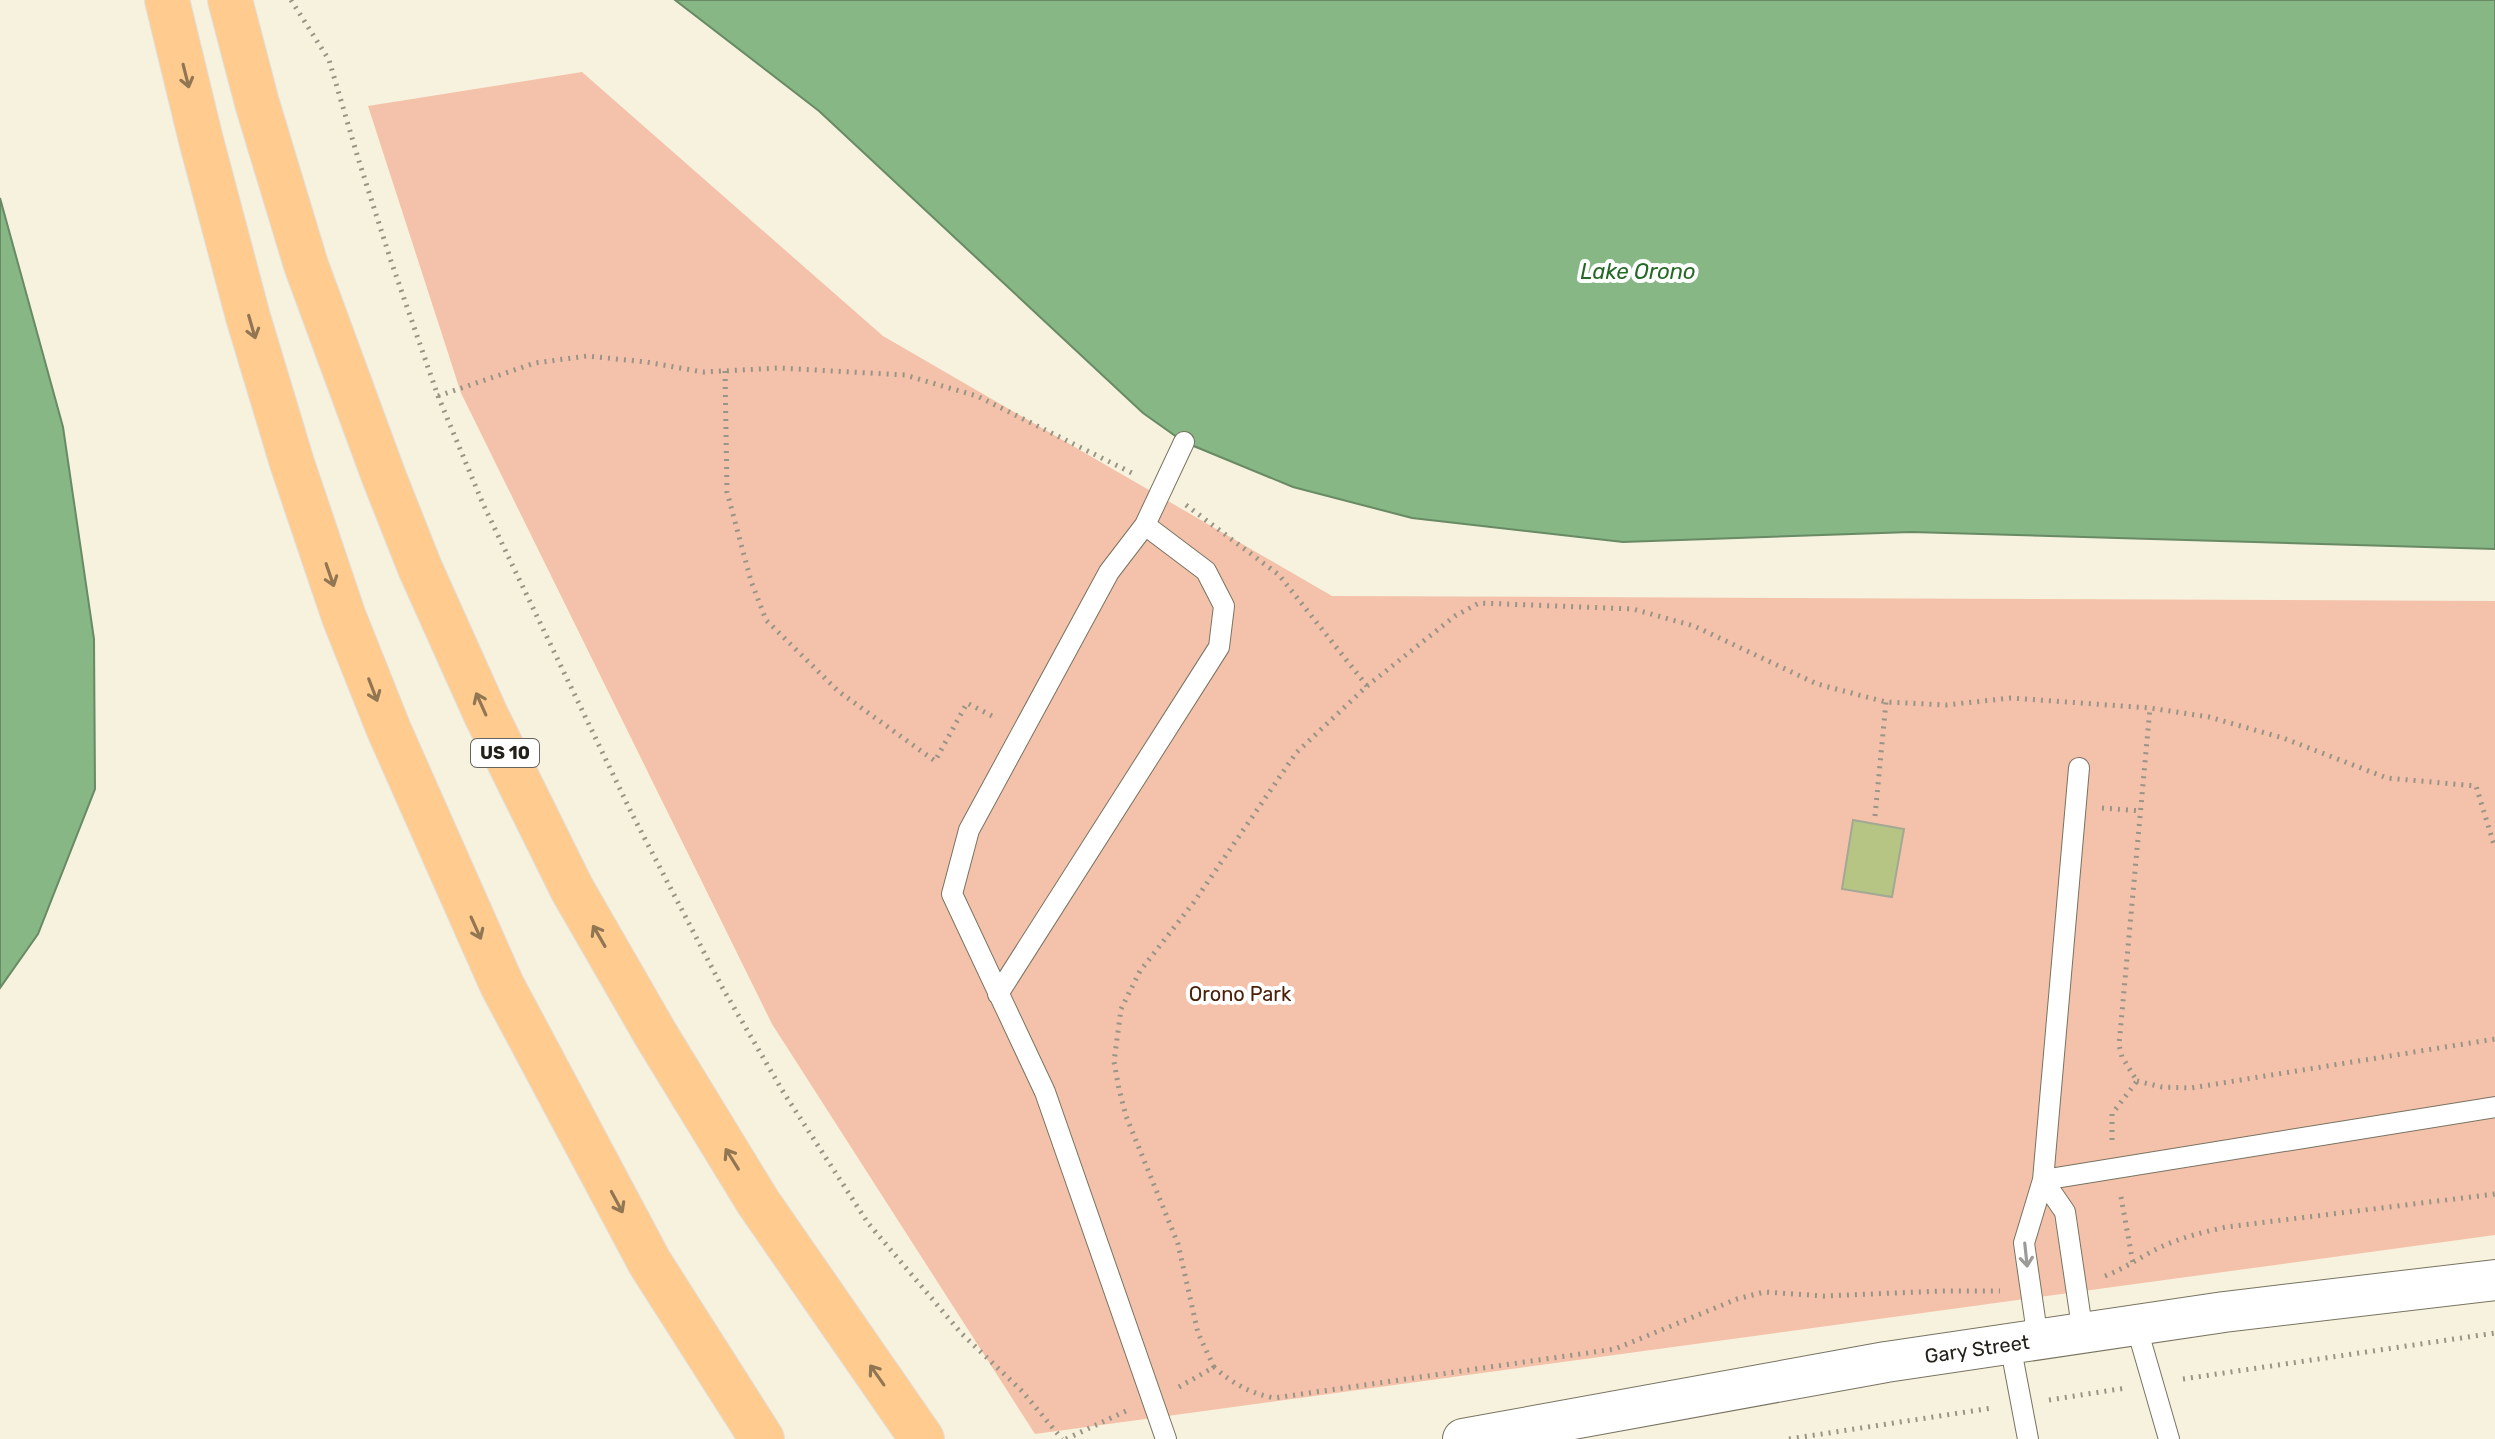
<svg xmlns="http://www.w3.org/2000/svg" width="2495" height="1439" viewBox="0 0 2495 1439" font-family="Rubik,sans-serif">
  <rect width="100%" height="100%" fill="#f7f2dd"/>
  <path fill="#f4c2aa" d="M582,72L883,336L1332,596L2495,601V1235L1035,1434L772,1024L461,393L368,106Z"/>
  <path fill="#86b784" stroke="#688a64" stroke-width="2" d="M675,0H2495V549L1911,532L1623,542L1412,518L1293,487L1184,442L1143,413L819,111Z
    M0,198L63,427L94,639L95,789L38,934L0,988Z"/>
  <path fill="#b6c583" stroke="#a3a895" stroke-width="2" d="M1853,820L1904,829L1892,897L1842,889Z"/>
  <g fill="none" stroke-linecap="round" stroke-linejoin="round">
    <g stroke="#787361" stroke-width="22">
      <path id="lane" d="M1145,525L1184,442
        M998,994L1219,647L1224,606L1206,571L1145,525L1109,572L969,830L952,894L1045,1092L1166,1439
        M2043,1180L2495,1107
        M2043,1180L2065,1212L2083,1334
        M2136,1325L2169,1439
        M2038,1340L2024,1243L2043,1180L2079,768
        M2010,1344L2028,1439"/>
    </g>
    <g stroke="#787361" stroke-width="42">
      <path id="street" d="M1463,1439L1886,1362L2224,1312L2495,1280"/>
    </g>
    <g stroke="#e0e0df" stroke-width="46">
      <path id="highway" d="M167,0L201,140L248,317L292,463L344,617L389,730L502,985L650,1263L762,1439
        M230,0L257,103L306,265L384,477L420,568L486,715L572,889L656,1035L758,1202L922,1439"/>
    </g>
    <path stroke="#989486" stroke-width="5" stroke-dasharray="2 6" stroke-linecap="butt" d="M291,0L329,60L358,158L391,261L438,396L483,504L632,814L722,987L782,1090L868,1223L961,1333L1022,1391L1062,1439
      M725,371L727,492L751,581L766,620L838,691L935,761L967,703L996,718
      M438,396L535,363L587,356L646,362L703,372L779,368L905,375L977,396L1136,475
      M1186,505L1279,575L1367,686
      M2102,808L2141,811
      M1875,816L1886,702
      M2137,1081L2162,1087L2191,1088L2495,1039
      M2112,1140V1114L2137,1081L2122,1057L2119,1045L2150,708
      M2121,1197L2133,1263
      M2105,1276C2126,1268 2143,1255 2163,1246C2183,1237 2204,1232 2226,1227L2495,1194
      M1214,1367L1198,1333L1178,1244L1126,1116L1119,1089L1114,1062L1121,1009L1140,971L1194,902L1296,753L1367,686L1455,616L1479,603L1633,609L1694,626L1817,684L1886,702L1946,705L2011,698L2150,708L2209,717L2283,738L2387,778L2476,786L2495,848
      M2183,1379L2495,1333
      M1179,1387L1214,1367C1233,1384 1250,1393 1274,1398L1615,1349L1737,1299L1764,1292L1824,1296L1942,1291H2000
      M2049,1400L2126,1388
      M1066,1439L1126,1411
      M1789,1439L1992,1408"/>
    <use href="#lane" stroke="#fff" stroke-width="20"/>
    <use href="#street" stroke="#fff" stroke-width="40"/>
    <use href="#highway" stroke="#ffcb8e" stroke-width="44"/>
  </g>
  <defs><path id="oneway-shaft" d="M-6 0H5M1.5-3L5.5 0L1.5 3" fill="none" stroke-width="1.6" stroke-linecap="round" stroke-linejoin="round" transform="scale(2)"/></defs>
  <g stroke="#917654">
    <use href="#oneway-shaft" transform="translate(186 76) rotate(76)"/>
    <use href="#oneway-shaft" transform="translate(252 327) rotate(74)"/>
    <use href="#oneway-shaft" transform="translate(330 575) rotate(71)"/>
    <use href="#oneway-shaft" transform="translate(373 690) rotate(69)"/>
    <use href="#oneway-shaft" transform="translate(481 704) rotate(-114)"/>
    <use href="#oneway-shaft" transform="translate(476 928) rotate(66)"/>
    <use href="#oneway-shaft" transform="translate(599 936) rotate(-120)"/>
    <use href="#oneway-shaft" transform="translate(732 1159) rotate(-122)"/>
    <use href="#oneway-shaft" transform="translate(617 1202) rotate(62)"/>
    <use href="#oneway-shaft" transform="translate(877 1375) rotate(-125)"/>
  </g>
  <use stroke="#9c9b98" href="#oneway-shaft" transform="translate(2026 1255) rotate(84)"/>
  <g text-anchor="middle" stroke-width="8" stroke-linejoin="round" paint-order="stroke">
    <rect fill="#fff" stroke="#65645f" stroke-width="2" x="471" y="739" width="68" height="28" rx="6"/>
    <g font-size="18" font-weight="bold" fill="#23211a">
      <text x="505" y="759">US 10</text>
    </g>
    <g font-size="20" fill="#4b210a" stroke="#fff">
      <text x="1240" y="1001">Orono Park</text>
    </g>
    <g font-size="20" fill="#23211a" stroke="#fff">
      <text transform="translate(1977 1349) rotate(-8)" y="7">Gary Street</text>
    </g>
    <g font-size="22" font-style="italic" fill="#256826" stroke="#fff">
      <text x="1638" y="279">Lake Orono</text>
    </g>
  </g>
</svg>
